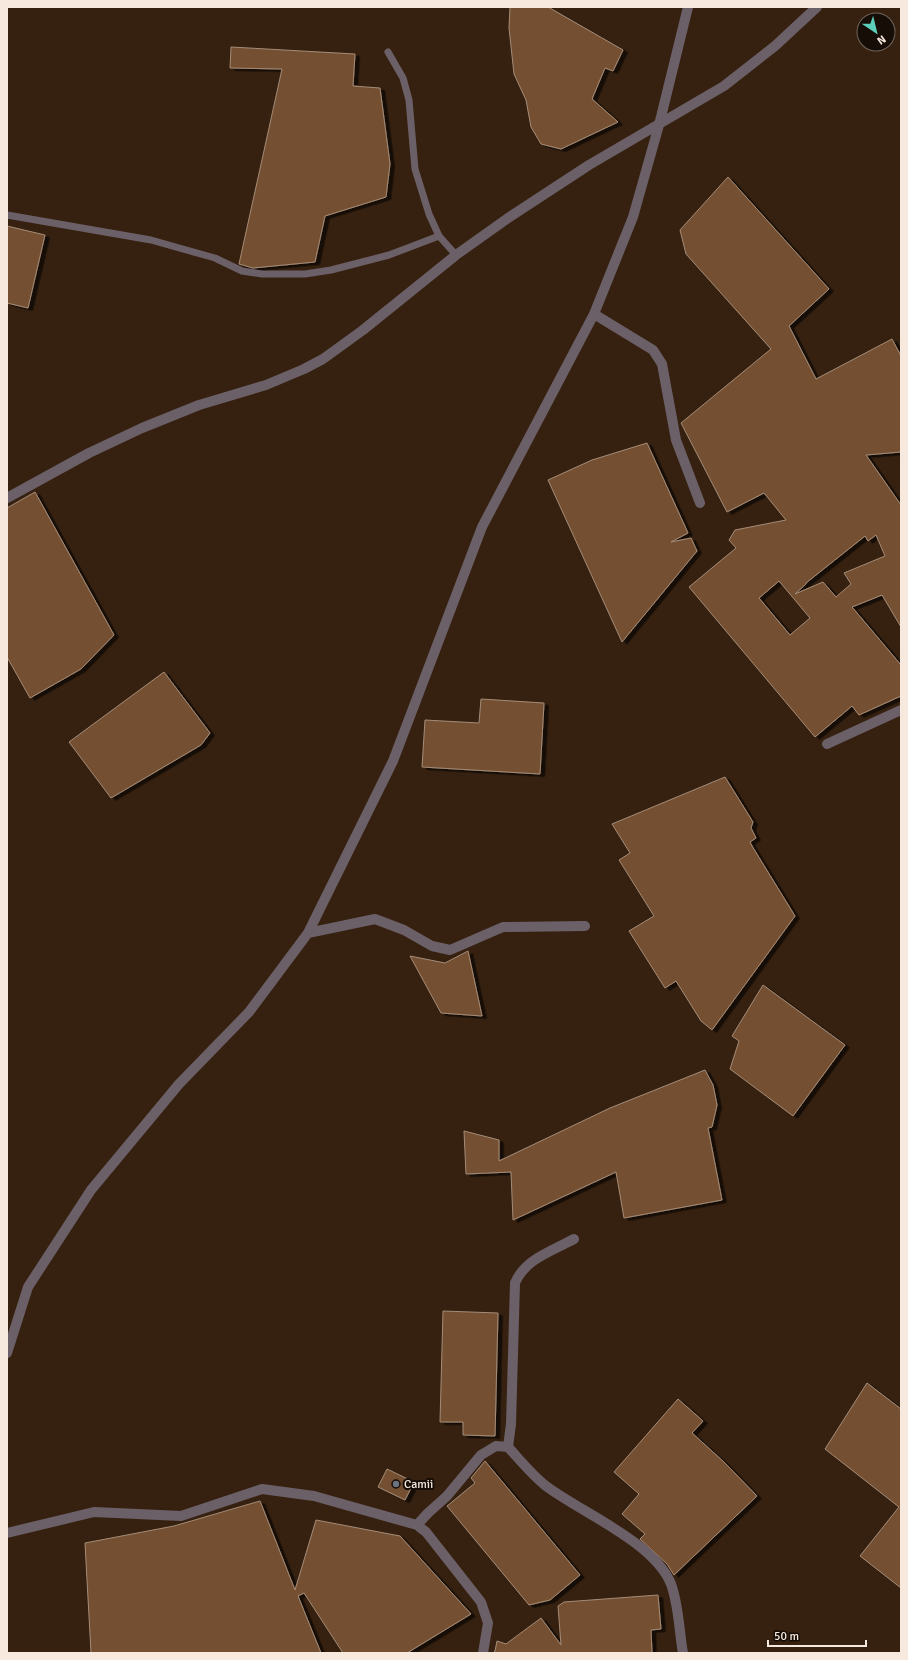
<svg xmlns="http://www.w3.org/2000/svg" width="908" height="1660" viewBox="0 0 908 1660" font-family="Signika,sans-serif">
  <defs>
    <filter id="shadow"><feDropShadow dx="4.5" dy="2.5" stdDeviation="0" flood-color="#0009"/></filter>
  </defs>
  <rect width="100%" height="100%" fill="#362110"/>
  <path fill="#745032" stroke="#a58c78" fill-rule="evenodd" filter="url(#shadow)" d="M510,7H548L623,50L613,71L605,68L592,99L618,122L561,149L541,144L531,127L526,100L514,74L509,28Z
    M231,47L355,54L353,86L380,88L390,164L386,197L325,216L315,262L253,268L239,264L282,69L230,68Z
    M728,177L829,289L789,326L816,379L892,339L901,356V452L866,455L901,505V627L882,595L852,607L901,665V696L859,715L852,706L815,737L689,587L736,548L729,540L735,530L786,520L764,493L727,512L681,423L771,349L686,254L680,230ZM876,535L885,556L844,573L851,584L836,597L823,582L795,594L806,584V583L865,536L868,541ZM779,581L810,618L790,635L759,598Z
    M7,226L45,235L28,308L7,303Z
    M647,443L688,533L671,542L691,538L697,551L622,642L548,480L592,460Z
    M35,492L114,635L81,669L30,698L7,657V508Z
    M164,672L210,733L201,745L111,798L69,742Z
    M481,699L544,703L540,774L422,767L425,720L479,723Z
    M725,777L753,822L751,828L756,838L750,842L752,846L795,916L712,1030L701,1021L676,981L665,988L629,931L654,916L619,860L630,853L612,824Z
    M468,951L482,1016L441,1013L410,956L445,963Z
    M763,985L845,1045L793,1116L730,1069L739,1041L732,1036Z
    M705,1070L713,1085L717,1105L712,1127L708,1128L722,1200L624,1218L616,1172L513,1220L511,1172L466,1174L464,1131L499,1140V1161L610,1108Z
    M443,1311L498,1313L495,1436L463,1435V1422H440Z
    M867,1383L901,1409V1588L860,1556L899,1507L825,1449Z
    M678,1399L703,1421L692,1433L724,1462L757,1496L674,1575L667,1564L640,1539L645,1534L622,1514L639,1494L614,1472Z
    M485,1461L580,1575L550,1600L529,1605L447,1506L475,1483L471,1478Z
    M387,1469L414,1482L405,1500L378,1487Z
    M260,1501L295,1590L316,1520L400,1536L471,1614L407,1653H343L304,1593L298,1596L321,1653H91L85,1543L174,1526Z
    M658,1595L661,1629L651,1630L652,1653H493L495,1651L497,1641L506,1644L541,1618L561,1645L558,1606L564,1602Z"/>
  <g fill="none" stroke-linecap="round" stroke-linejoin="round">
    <path stroke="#6c6068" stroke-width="7" d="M388,52L403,78L409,100L415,169L429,214L439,236L456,255
      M7,215L151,240L215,258L242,271L262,274H305L331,270L389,255L439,236"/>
    <path stroke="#6c6068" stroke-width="10" d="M594,314L653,350L662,364L676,440L700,503
      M7,498L89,453L142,428L199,405L266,385L304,369L323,359L363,330L456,255L508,218L589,165L724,86L775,46L817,7
      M827,744L901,710
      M308,933L375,919L404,930L432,946L450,950L503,927L585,926
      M7,1353L28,1287L91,1190L179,1084L249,1012L308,933L393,761L482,527L594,314L633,217L659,125L688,7
      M508,1447L511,1424L515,1283C525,1259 552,1251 574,1239
      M417,1525L428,1513L447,1496L481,1455L496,1446L508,1447C520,1460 532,1475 546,1486C582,1513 654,1542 671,1584C679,1606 679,1631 683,1653
      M7,1533L94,1512L181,1516L262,1489L314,1496L417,1525L426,1532L481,1602L488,1623L483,1653"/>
  </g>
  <circle fill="#6b7280" stroke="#160d06" stroke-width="1.5" cx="396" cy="1484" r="4"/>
  <g text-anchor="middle" stroke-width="4" stroke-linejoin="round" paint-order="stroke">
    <g font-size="12" fill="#f7e9de" stroke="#160d06" text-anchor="start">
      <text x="404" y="1488">Camii</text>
    </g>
  </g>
  <rect width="908" height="1660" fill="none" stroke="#f7e9de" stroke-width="16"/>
  <g transform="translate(876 32) rotate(145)"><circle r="19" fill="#160d06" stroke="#70655c"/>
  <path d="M0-3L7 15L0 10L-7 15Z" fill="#5dceb9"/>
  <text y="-6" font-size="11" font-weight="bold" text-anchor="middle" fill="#f7e9de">N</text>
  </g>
  <path d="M768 1640v6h98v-6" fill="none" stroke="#f7e9de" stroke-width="2"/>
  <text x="774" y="1640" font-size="12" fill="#f7e9de" stroke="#160d06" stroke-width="3" paint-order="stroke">50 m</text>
</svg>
